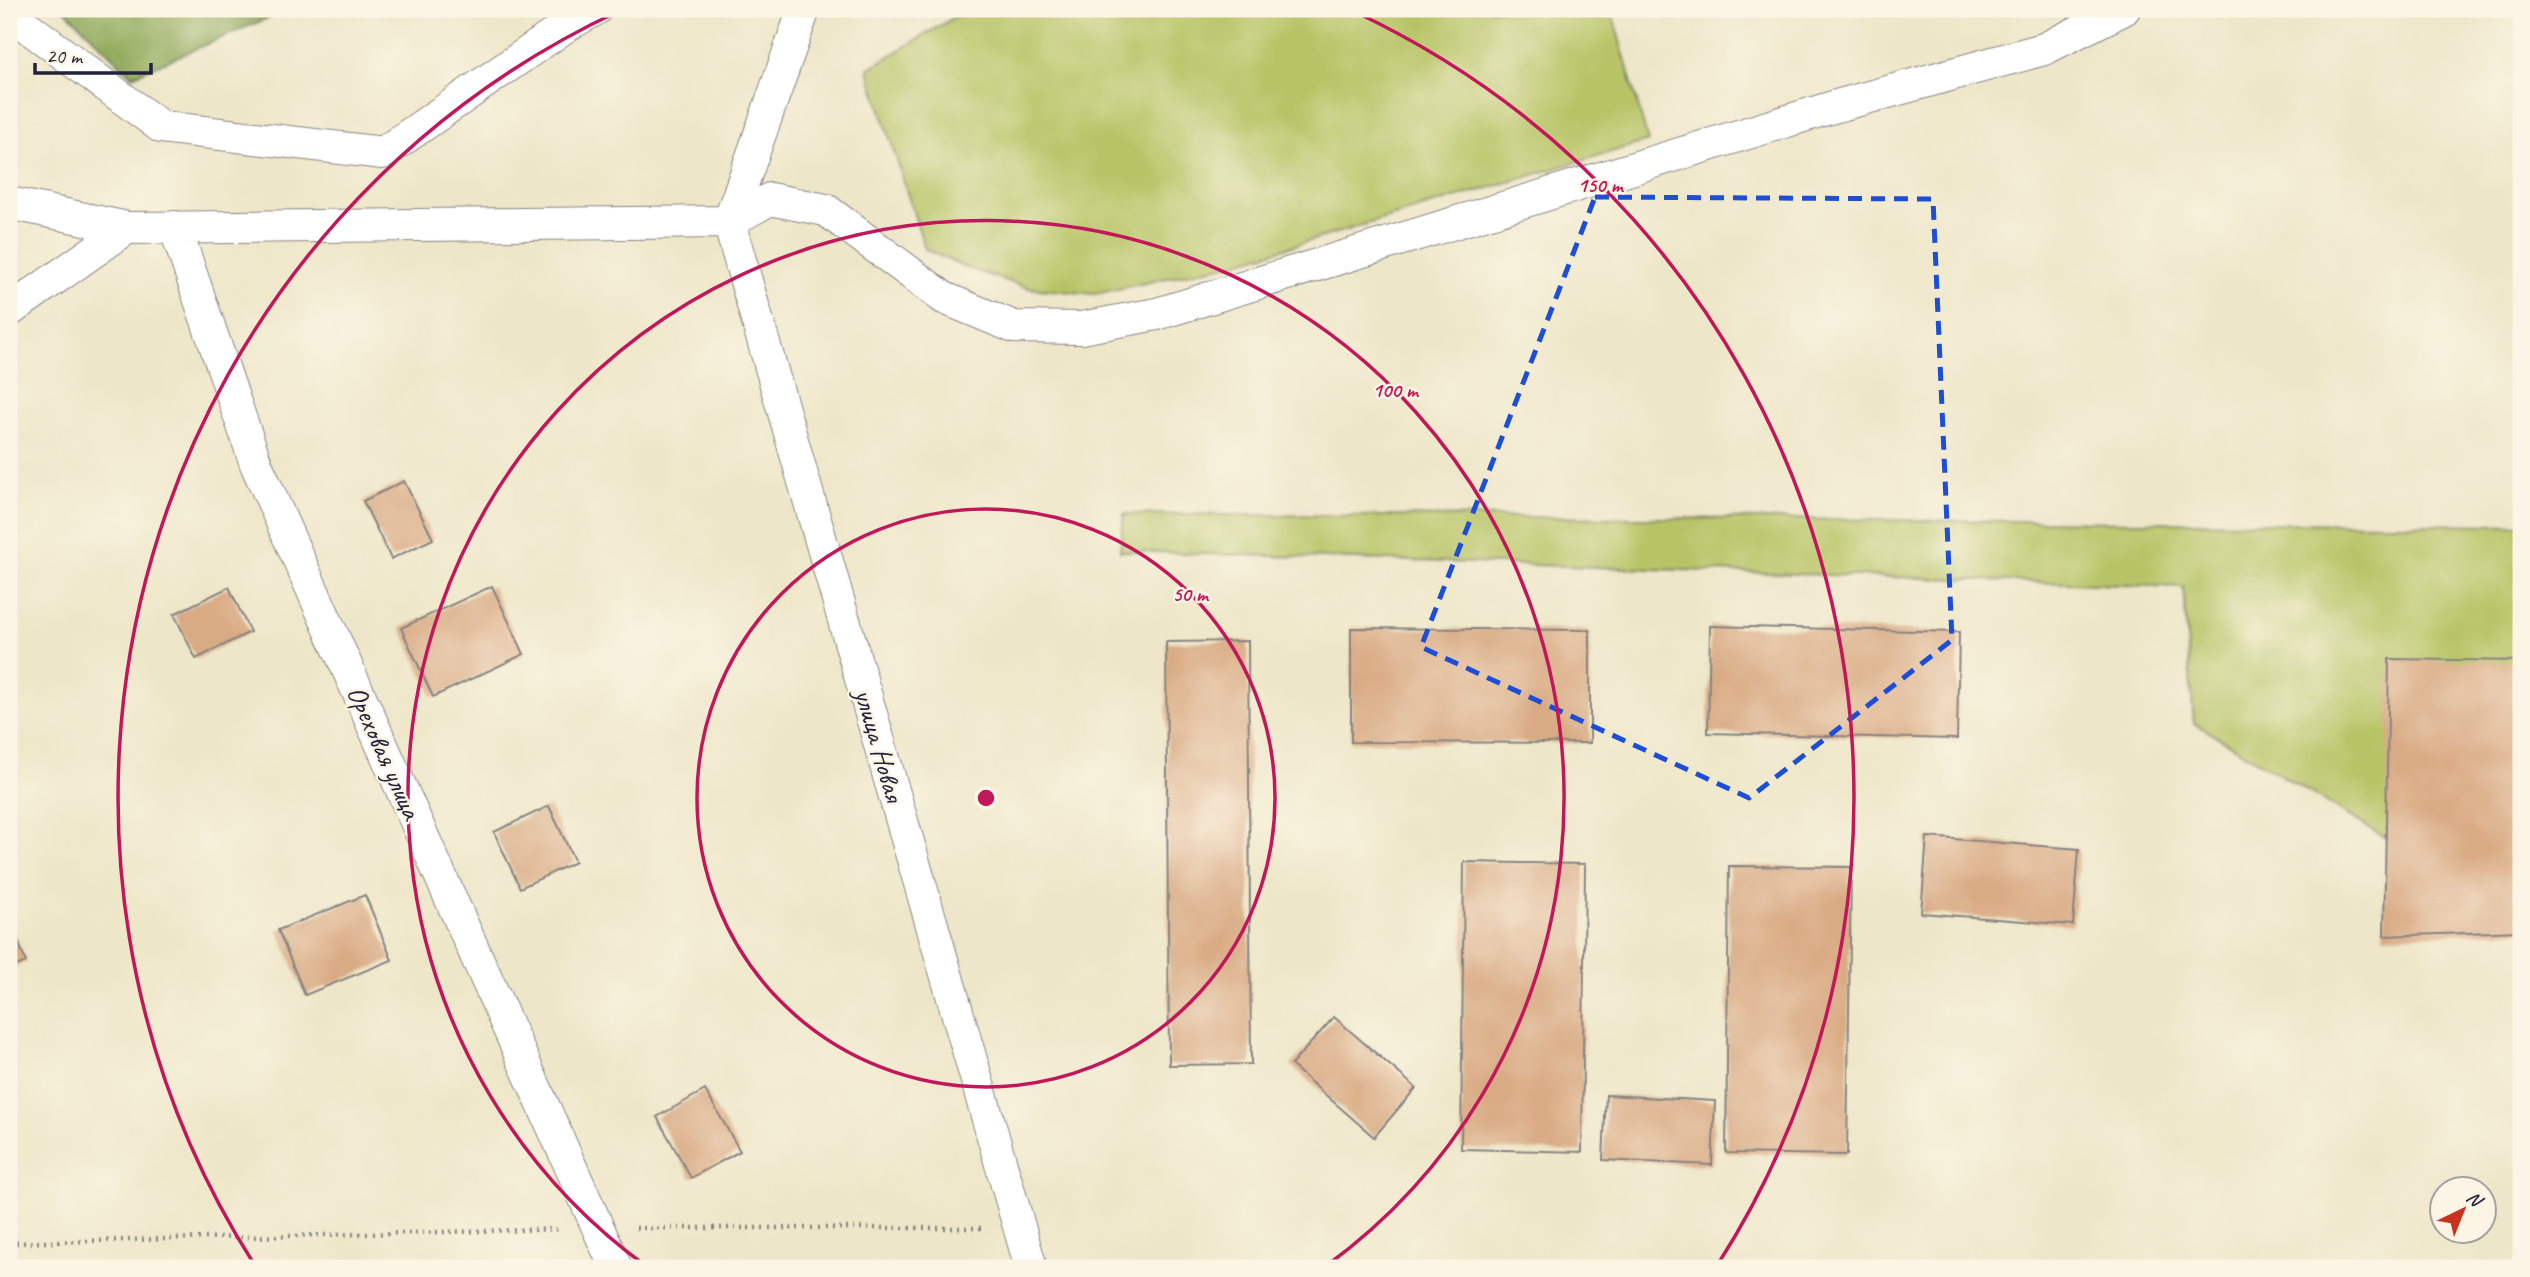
<svg xmlns="http://www.w3.org/2000/svg" width="2530" height="1277" viewBox="0 0 2530 1277" font-family="Caveat,sans-serif">
  <rect width="100%" height="100%" fill="#fcf5e5"/>
  <filter id="ink" filterUnits="userSpaceOnUse"><feTurbulence type="fractalNoise" baseFrequency=".0143" numOctaves="2"/><feDisplacementMap in="SourceGraphic" scale="14" xChannelSelector="R" yChannelSelector="G"/><feConvolveMatrix kernelMatrix="1 2 1 2 8 2 1 2 1" color-interpolation-filters="sRGB"/></filter>
  <filter id="wash" filterUnits="userSpaceOnUse"><feTurbulence type="fractalNoise" baseFrequency=".00686" numOctaves="4" result="noise"/><feDisplacementMap in="SourceGraphic" scale="28" xChannelSelector="R" yChannelSelector="G"/><feGaussianBlur stdDeviation="1.57" result="paint"/><feColorMatrix in="noise" values="0 0 0 0 0 0 0 0 0 0 0 0 0 0 0 0 0 1.4 0 .05"/><feComposite in="paint" operator="in"/></filter>
  <g filter="url(#wash)">
    <rect width="100%" height="100%" fill="#ede6c8"/>
    <path fill="#b7c466" stroke="#6c7350" stroke-width="2" d="M968,9H1611L1648,141L1231,264L1095,294L1029,288L961,266L925,249L868,69Z
      M1124,514L2521,525V919L2194,723L2183,587L1120,551Z"/>
    <path fill="#91aa5b" stroke="#5a664b" stroke-width="2" d="M64,9H289L132,76Z"/>
    <g id="blocks">
      <path fill="#d9ab84" d="M404,481L433,539L391,559L363,501Z
        M492,586L524,654L433,697L401,628Z
        M229,587L250,632L196,659L174,614Z
        M1710,626L1959,632L1957,739L1708,733Z
        M1351,628L1590,630V743L1351,742Z
        M1248,641L1251,1064L1169,1065L1166,642Z
        M2389,659L2521,661V931L2384,936Z
        M549,806L575,862L520,888L494,832Z
        M1927,837L2079,849L2073,925L1921,913Z
        M1464,862L1585,864L1582,1152L1461,1149Z
        M1729,866L1851,867L1847,1155L1726,1153Z
        M365,895L392,960L305,995L278,930Z
        M9,918L26,962L9,969Z
        M1334,1017L1416,1088L1374,1137L1291,1065Z
        M705,1090L740,1151L691,1178L657,1117Z
        M1606,1095L1715,1101L1712,1165L1603,1160Z"/>
    </g>
  </g>
  <g filter="url(#ink)">
    <use href="#blocks" fill-opacity="0" stroke="#888482" stroke-width="2"/>
    <g fill="none" stroke-linecap="round" stroke-linejoin="round">
      <g stroke="#888482" stroke-width="34">
        <path id="minor" d="M9,13L161,127L383,153L566,26L596,9
          M9,203L127,228L729,222L770,199L826,210L944,298L1014,327L1081,328L1157,314L1833,107L2044,49L2124,9
          M729,222L1031,1268
          M729,222L804,9
          M175,227L256,464L616,1268
          M9,311L127,228"/>
      </g>
      <path stroke="#888482" stroke-width="4.5" stroke-dasharray="2 5" stroke-linecap="butt" d="M636,1228H984
        M9,1243L561,1229"/>
      <use href="#minor" stroke="#fff" stroke-width="32"/>
    </g>
  </g>
  <path fill="none" stroke="#1d4ed8" stroke-width="5" stroke-dasharray="14 9" stroke-linejoin="round" d="M1595,197L1933,199L1952,640L1749,798L1421,647Z"/>
  <g fill="none" stroke="#c2185b" stroke-width="3.5">
    <circle cx="986" cy="798" r="289"/>
    <path d="M646 1266A578 578 0 1 1 1326 1266"/>
    <path d="M254 1264A868 868 0 0 1 619 11M1353 11A868 868 0 0 1 1718 1264"/>
  </g>
  <g text-anchor="middle" stroke-width="5" stroke-linejoin="round" paint-order="stroke">
    <g font-size="28" fill="#22223b" stroke="#fcf5e5">
      <text transform="translate(880 745) rotate(74)" y="10">улица Новая</text>
      <text transform="translate(385 752) rotate(66)" y="10">Ореховая улица</text>
    </g>
  </g>
  <circle cx="986" cy="798" r="10" fill="#c2185b" stroke="#fcf5e5" stroke-width="3.5"/>
  <g font-size="21" text-anchor="middle" font-weight="bold" fill="#c2185b" stroke="#fcf5e5" stroke-width="5" stroke-linejoin="round" paint-order="stroke">
    <text x="1600" y="192">150 m</text>
    <text x="1395" y="397">100 m</text>
    <text x="1190" y="601">50 m</text>
  </g>
  <rect width="2530" height="1277" fill="none" stroke="#fcf5e5" stroke-width="35"/>
  <g transform="translate(2463 1210) rotate(43)"><circle r="33" fill="#fcf5e5" stroke="#a5a1a1" stroke-width="2"/>
  <path d="M0-5L12 26L0 18L-12 26Z" fill="#c8321e"/>
  <text y="-10" font-size="19" font-weight="bold" text-anchor="middle" fill="#22223b">N</text>
  </g>
  <path d="M35 63v10h116v-10" fill="none" stroke="#22223b" stroke-width="3.5"/>
  <text x="46" y="63" font-size="21" fill="#22223b" stroke="#fcf5e5" stroke-width="5" paint-order="stroke">20 m</text>
</svg>
